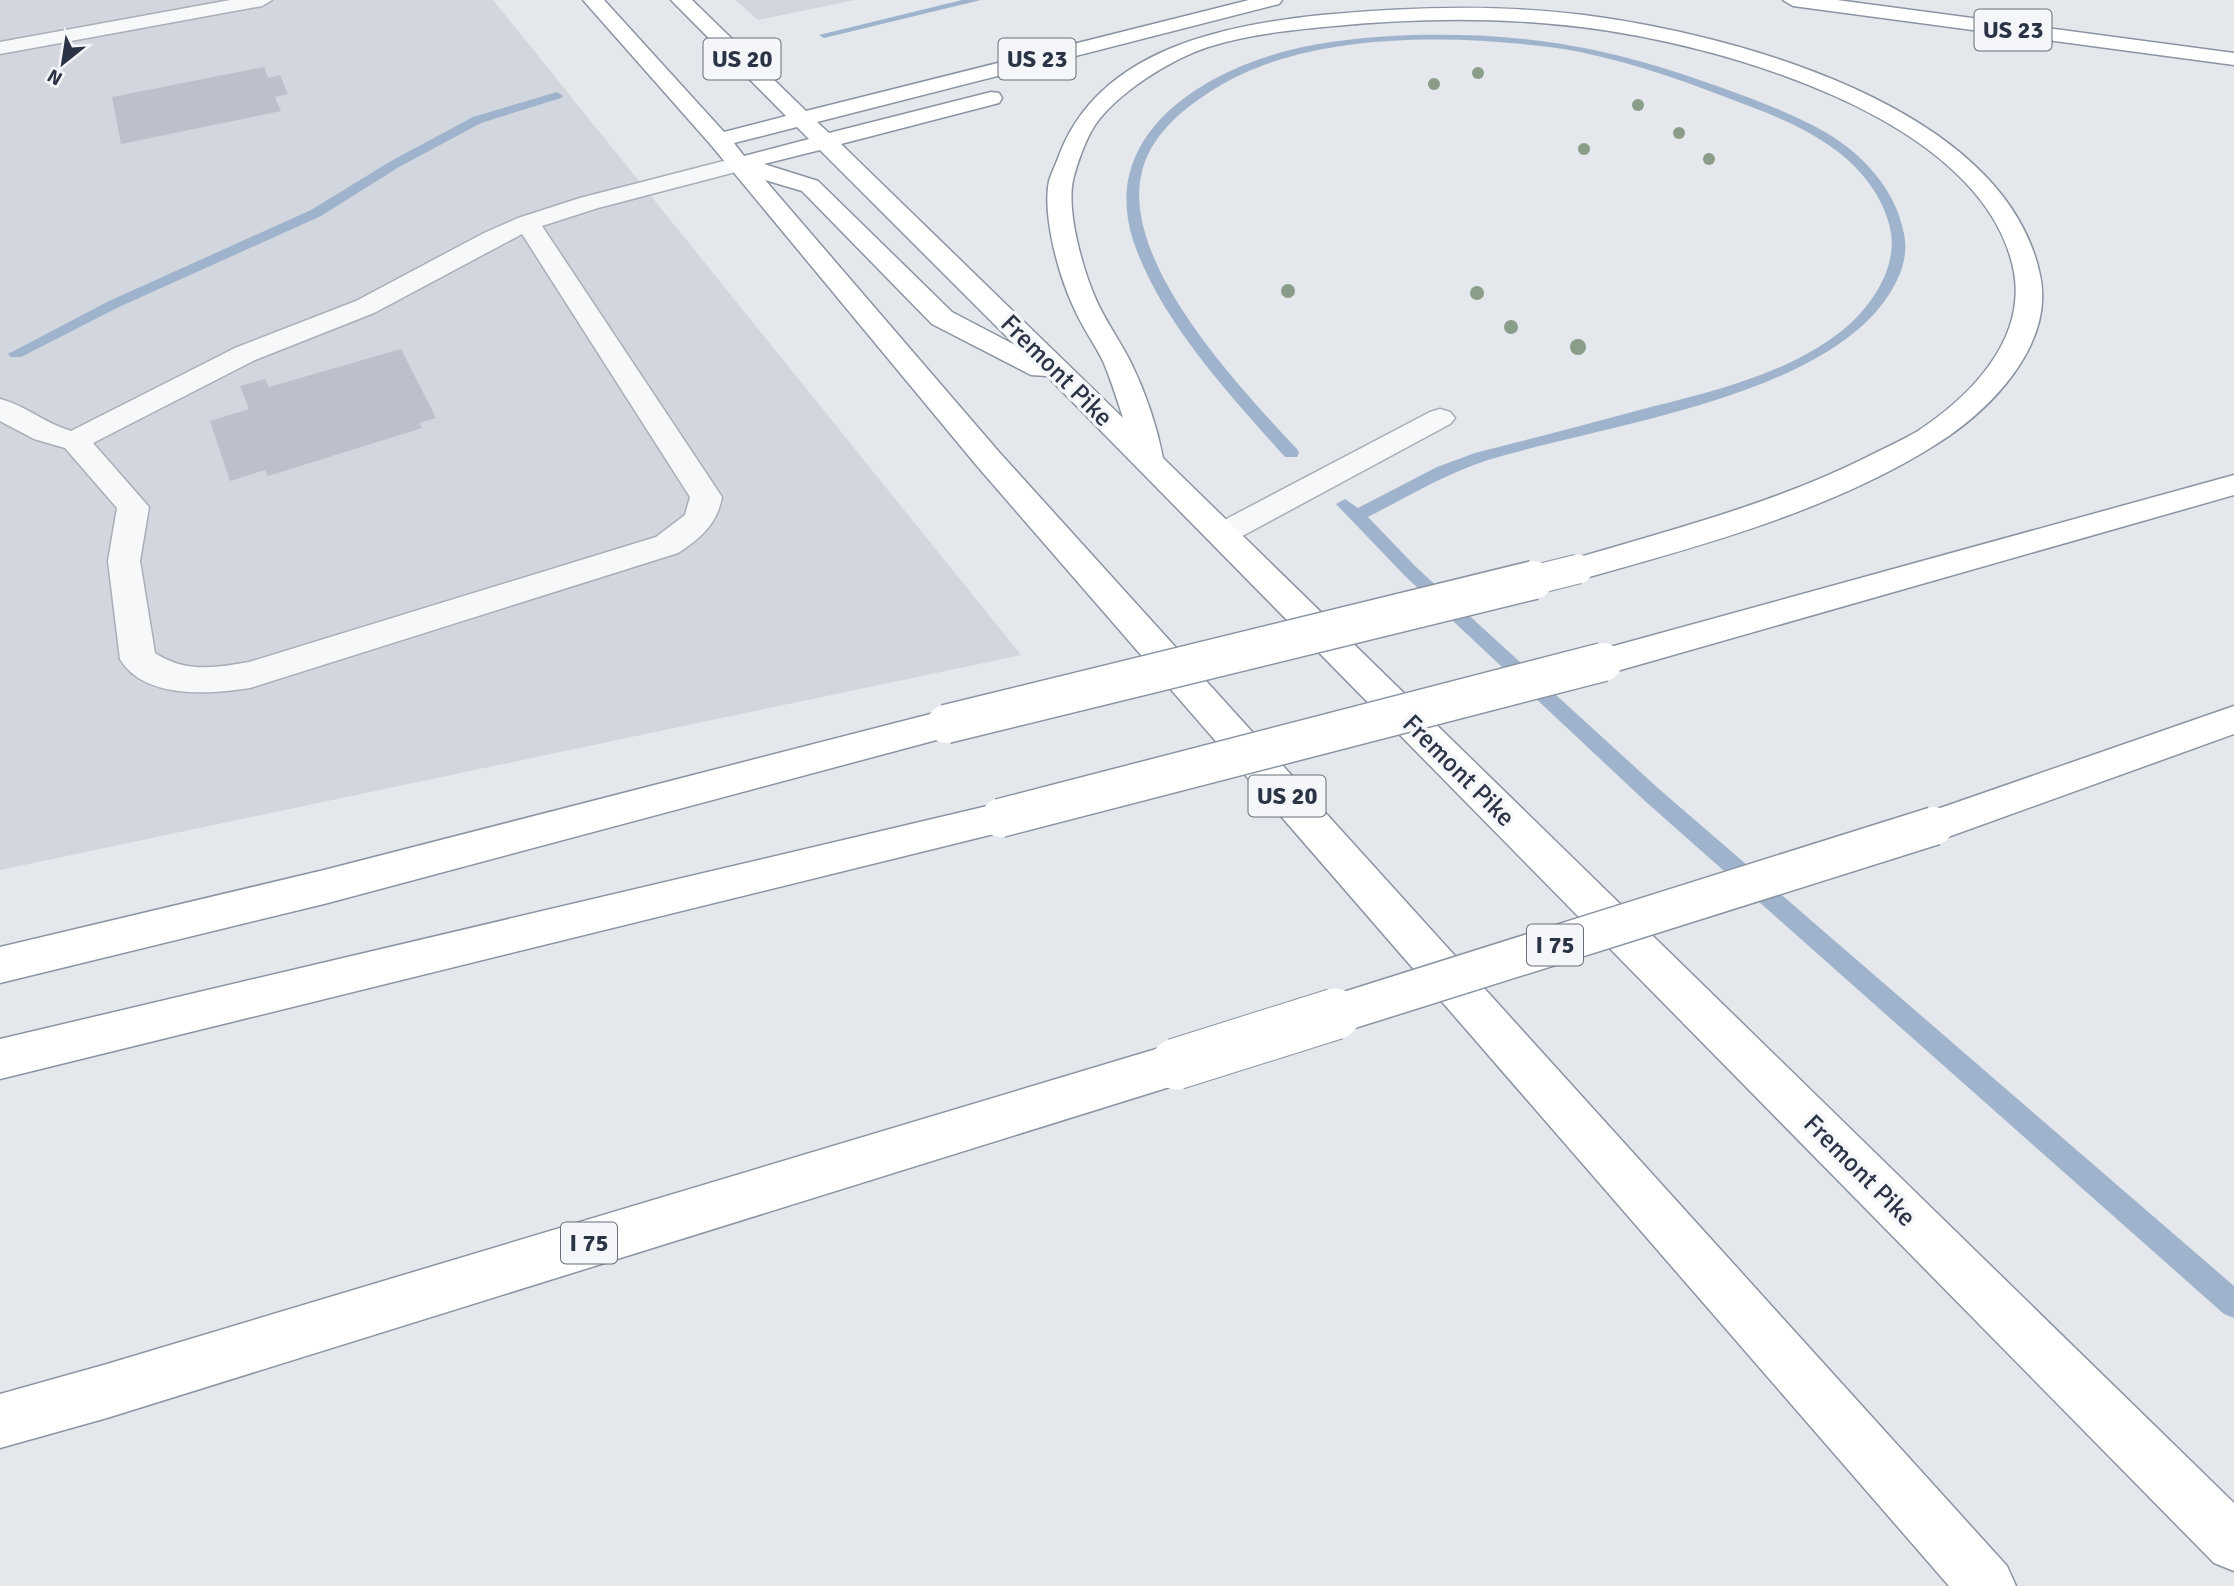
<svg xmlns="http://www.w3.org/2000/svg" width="2234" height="1586" viewBox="0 0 2234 1586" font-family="Signika,sans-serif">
  <rect width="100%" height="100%" fill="#e4e7ec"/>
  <path fill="#d2d6de" d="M0,0H493L1021,655L0,870Z
    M735,0H855L758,20Z"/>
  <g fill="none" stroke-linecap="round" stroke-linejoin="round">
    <path fill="#9fb4cc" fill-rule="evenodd" d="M962,0H981L824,38L819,35Z
      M1412,35C1528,32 1612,48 1720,87C1755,100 1792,113 1825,132C1863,154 1896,190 1904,234C1908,252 1903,270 1894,286C1835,397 1601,425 1488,460C1445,474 1407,497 1368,517L1417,568L1659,789L2234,1286V1318L2224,1314L1645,801L1405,576L1336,504L1345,499L1358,508L1437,467L1475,453C1527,440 1580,426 1632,412C1705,393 1793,375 1851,323C1875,300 1896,267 1891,233C1886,202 1866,175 1842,155C1809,128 1768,113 1728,98C1673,77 1616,57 1557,48C1452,34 1308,31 1216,88C1182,109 1149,136 1141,176C1123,265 1241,389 1297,449L1299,453L1297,457H1285C1230,395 1160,321 1133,240C1100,136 1199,74 1286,51C1327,40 1370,37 1412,35Z
      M557,92L563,96L561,98L481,123L399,167L321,216L119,307L21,357H11L8,354L109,301L311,210L391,161L473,117Z"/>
  </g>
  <path fill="#bbc0ca" d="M264,67L268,78L280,75L288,94L275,97L281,111L121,144L112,97Z
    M401,349L436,418L419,423L422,428L268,476L265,470L230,481L210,421L249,409L240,386L265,379L269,387Z"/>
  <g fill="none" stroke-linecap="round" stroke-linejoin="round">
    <g stroke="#a9aeb7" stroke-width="3">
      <path id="minor" d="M230,0H272L262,6L0,54V42Z
        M739,157L747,159L751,164L747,169L598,208L542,226L722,497C717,524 701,538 678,553L250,688C211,694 144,700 120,659L108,561L117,508L65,448L34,439L0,421V399C25,405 46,424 71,431L235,348L356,301L484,233L518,218L580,198ZM522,234L690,497L685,515L656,537L249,662C215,668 185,673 155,653L140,561L149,507L93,443L255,360L374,313Z
        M1440,409L1450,412L1455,418L1450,424L1233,541L1222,544L1211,541L1206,534L1211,527L1430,412Z"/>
    </g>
    <g stroke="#8b94a3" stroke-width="3">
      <path id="highway" d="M583,0H604L724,132L786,116L671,0H692L806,111L1249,0H1282L1279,4L817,122L829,133L991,92L999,93L1002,98L999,103L841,144L1123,418C1117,399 1111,380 1103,361C1094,343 1082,327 1074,308C1059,277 1042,215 1049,181C1052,171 1057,162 1060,153C1101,49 1224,25 1322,15C1409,7 1497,4 1584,15C1731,34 2005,105 2040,275C2055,345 1990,411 1935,445C1831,511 1696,547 1578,580L1566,577L1561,569L1566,561C1667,531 1770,505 1865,458C1882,449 1901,441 1918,431C1971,396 2026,340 2014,272C1985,116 1715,43 1581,27C1500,17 1416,18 1334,26C1292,30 1249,34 1208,47C1171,59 1117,93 1095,125C1086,139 1077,163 1073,180C1066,213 1084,274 1098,304C1108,325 1122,344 1132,365C1146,394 1157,427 1163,458L2234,1503V1571L2214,1563L1047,376L1031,375L932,324L802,191L765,180L999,452L2007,1566L2016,1586H1949L977,466L711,145ZM797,127L809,139L744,156L734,143ZM820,150L1015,345L952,312L818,181L764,164Z
        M1783,0H1837L2234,53V65L1793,6Z
        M2234,475V495L1603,675L1591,671L1585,662L1591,653L1603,649Z
        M2234,706V734L1934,842L1920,837L1914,826L1920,815Z
        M946,710L959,714L964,724L959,734L324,904L0,983V947L324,870Z
        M1000,803L1014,807L1020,818L1014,829L0,1079V1039Z
        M1176,1043L1192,1050L1199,1064L1192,1078L1176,1085L107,1418L0,1448V1394L107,1364Z"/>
    </g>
    <use href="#minor" fill="#f7f8fa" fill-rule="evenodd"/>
    <use href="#highway" fill="#fff" fill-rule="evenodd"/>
    <g stroke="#8b94a3" stroke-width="31" stroke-linecap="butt">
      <path id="highway-bridge-far2" d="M1526,582L1578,569"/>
    </g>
    <g stroke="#8b94a3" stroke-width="41" stroke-linecap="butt">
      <path id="highway-bridge-far1" d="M946,724L1534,580
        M1000,818L1603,662
        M1330,1016L1934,826"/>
    </g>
    <g stroke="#8b94a3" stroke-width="53" stroke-linecap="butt">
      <path id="highway-bridge" d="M1176,1064L1335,1014"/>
    </g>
    <use href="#highway-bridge-far2" stroke="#fff" stroke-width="29"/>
    <use href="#highway-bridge-far1" stroke="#fff" stroke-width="38"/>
    <use href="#highway-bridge" stroke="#fff" stroke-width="51"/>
  </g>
  <g fill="#899d89">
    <circle cx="1478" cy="73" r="6"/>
    <circle cx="1434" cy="84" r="6"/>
    <circle cx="1638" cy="105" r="6"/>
    <circle cx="1679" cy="133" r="6"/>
    <circle cx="1584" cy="149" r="6"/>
    <circle cx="1709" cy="159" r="6"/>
    <circle cx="1288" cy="291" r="7"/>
    <circle cx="1477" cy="293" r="7"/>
    <circle cx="1511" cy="327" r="7"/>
    <circle cx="1578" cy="347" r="8"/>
  </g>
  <g text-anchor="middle" stroke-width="7" stroke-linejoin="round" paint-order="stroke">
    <g fill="#f4f6f9" stroke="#676e7b" stroke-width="2">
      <rect x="1974.5" y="9.5" width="77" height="41" rx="5"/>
      <rect x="703.5" y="38.5" width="77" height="41" rx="5"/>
      <rect x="998.5" y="38.5" width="77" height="41" rx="5"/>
      <rect x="1248.5" y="775.5" width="77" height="41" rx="5"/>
      <rect x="1527" y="924.5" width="56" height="41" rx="5"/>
      <rect x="561" y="1222.5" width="56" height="41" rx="5"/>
    </g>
    <g font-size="24" font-weight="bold" fill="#2b3445">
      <text x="2013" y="38">US 23</text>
      <text x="742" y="67">US 20</text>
      <text x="1037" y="67">US 23</text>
      <text x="1287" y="804">US 20</text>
      <text x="1555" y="953">I 75</text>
      <text x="589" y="1251">I 75</text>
    </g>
    <g font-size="26" fill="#2b3445" stroke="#f4f6f9">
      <text transform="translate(1057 370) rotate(45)" y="9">Fremont Pike</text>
      <text transform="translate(1459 770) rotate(45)" y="9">Fremont Pike</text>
      <text transform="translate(1860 1170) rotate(45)" y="9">Fremont Pike</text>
    </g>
  </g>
  <g transform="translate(63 63) rotate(210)" stroke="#f4f6f9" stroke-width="5" paint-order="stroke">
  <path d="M0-5L12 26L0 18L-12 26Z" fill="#2b3445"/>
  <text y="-10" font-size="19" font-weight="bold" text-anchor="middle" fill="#2b3445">N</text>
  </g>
</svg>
